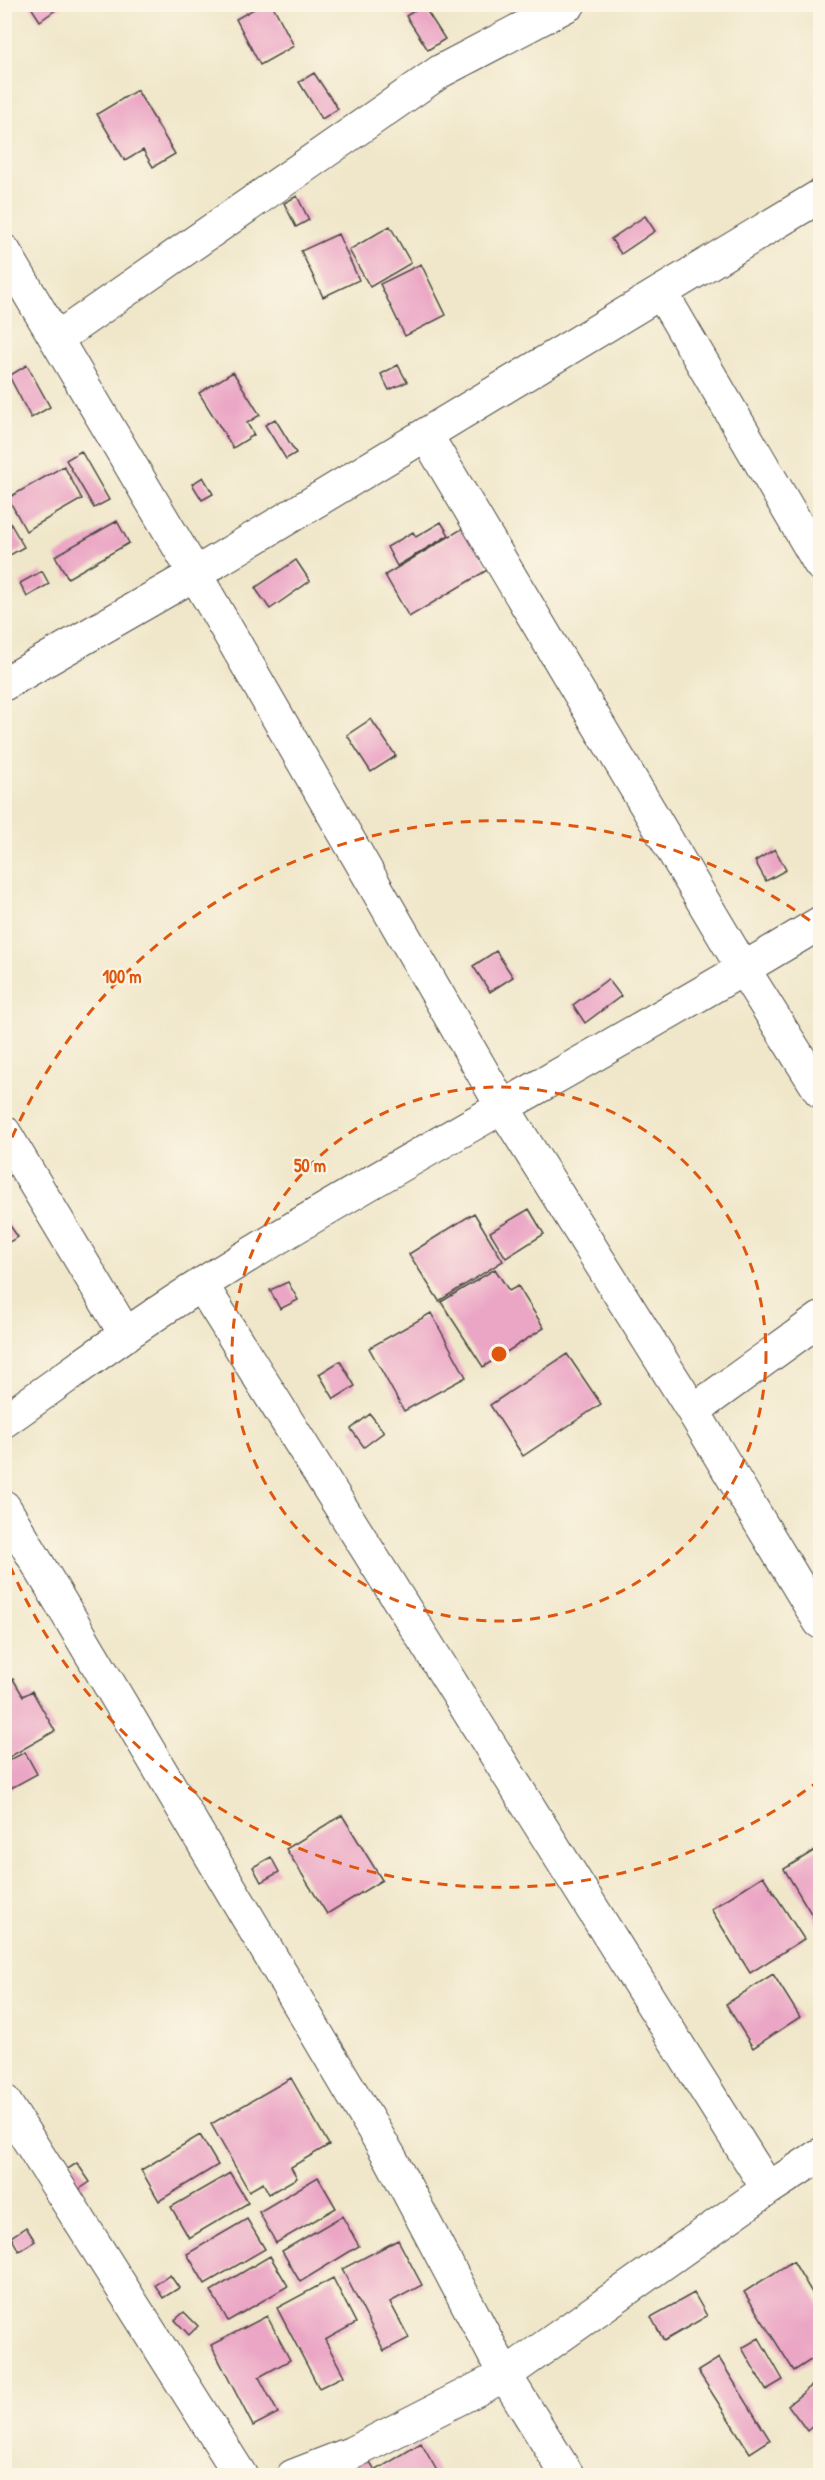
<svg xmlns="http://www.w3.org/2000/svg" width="825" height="2480" viewBox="0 0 825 2480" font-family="'Patrick Hand',sans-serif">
  <rect width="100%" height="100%" fill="#fcf5e5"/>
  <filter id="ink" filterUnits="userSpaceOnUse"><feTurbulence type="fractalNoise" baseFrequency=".0167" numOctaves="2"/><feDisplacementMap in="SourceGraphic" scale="12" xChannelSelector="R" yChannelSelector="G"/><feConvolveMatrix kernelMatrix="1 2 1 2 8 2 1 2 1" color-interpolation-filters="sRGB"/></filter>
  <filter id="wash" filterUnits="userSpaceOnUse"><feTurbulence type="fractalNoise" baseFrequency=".008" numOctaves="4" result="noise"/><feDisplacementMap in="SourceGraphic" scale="24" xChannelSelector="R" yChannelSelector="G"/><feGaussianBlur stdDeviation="1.35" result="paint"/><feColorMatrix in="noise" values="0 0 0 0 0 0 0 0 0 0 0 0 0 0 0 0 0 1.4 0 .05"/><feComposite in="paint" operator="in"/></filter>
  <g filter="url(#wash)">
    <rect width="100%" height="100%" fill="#f0e7ca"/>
    <g id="blocks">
      <path fill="#eba6c5" d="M29,4H64L40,21Z
        M263,4H272L294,46L260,65L236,19Z
        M423,5L445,39L428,50L406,16Z
        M314,73L338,109L322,119L299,82Z
        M137,90L175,154L153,167L143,150L125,161L97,114Z
        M297,196L309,220L296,227L284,203Z
        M645,216L655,231L621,254L611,239Z
        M390,226L411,263L370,287L349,250Z
        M338,234L359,280L323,297L301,251Z
        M421,264L446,315L405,336L380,284Z
        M27,365L50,407L31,418L9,376Z
        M398,365L407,382L389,390L381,374Z
        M233,372L260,415L247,423L254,435L233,448L199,393Z
        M275,419L296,453L286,459L265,425Z
        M81,451L109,500L94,508L66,460Z
        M64,466L82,499L26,531L8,498Z
        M203,477L213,494L202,500L192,484Z
        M5,514L24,547L5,558Z
        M117,521L129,543L68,578L55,556Z
        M441,522L449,535L397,566L387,547L413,532L416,537Z
        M465,527L489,569L409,617L385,575Z
        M296,560L310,581L270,609L255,588Z
        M42,571L49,584L27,597L20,583Z
        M371,719L396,756L371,772L347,735Z
        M775,849L786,870L766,881L755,861Z
        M496,951L513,977L490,992L473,966Z
        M608,979L621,996L585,1023L573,1005Z
        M529,1209L544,1234L506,1258L490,1232Z
        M474,1213L503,1261L439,1301L409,1254Z
        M4,1217L18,1237L4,1245Z
        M495,1269L509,1291L518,1286L544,1328L483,1367L441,1302Z
        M288,1282L298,1300L280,1309L270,1290Z
        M431,1313L466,1377L404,1411L369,1348Z
        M567,1354L601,1404L523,1456L490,1405Z
        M340,1361L355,1386L334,1399L319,1374Z
        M370,1414L384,1432L364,1447L351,1429Z
        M13,1679L23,1696L32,1691L55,1731L4,1760V1684Z
        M25,1752L37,1774L4,1792V1763Z
        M342,1815L382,1880L327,1914L286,1849Z
        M820,1847V1924L818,1925L784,1869Z
        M271,1857L279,1872L261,1882L253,1867Z
        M763,1876L804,1939L750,1973L711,1909Z
        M773,1974L800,2017L753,2048L726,2004Z
        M291,2078L329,2145L291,2167L297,2178L269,2194L263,2183L249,2191L211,2124Z
        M200,2135L218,2165L159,2201L141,2170Z
        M77,2163L90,2182L78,2190L66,2170Z
        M230,2173L248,2203L189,2238L171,2207Z
        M318,2177L336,2208L276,2243L259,2212Z
        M342,2216L359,2246L300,2282L282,2251Z
        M247,2219L265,2249L205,2284L187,2254Z
        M26,2227L35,2241L19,2251L11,2237Z
        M398,2240L422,2285L390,2302L409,2338L384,2351L342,2269Z
        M270,2256L288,2286L228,2321L211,2291Z
        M793,2261L820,2306V2354L794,2371L744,2292Z
        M170,2275L179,2288L163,2298L155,2285Z
        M333,2278L356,2323L325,2340L344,2376L319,2388L277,2308Z
        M694,2293L707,2316L664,2341L651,2317Z
        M184,2312L198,2326L189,2335L175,2320Z
        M267,2316L290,2360L259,2377L278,2413L253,2426L211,2345Z
        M759,2338L783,2380L766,2390L742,2348Z
        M719,2358L770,2440L750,2453L698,2371Z
        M820,2379V2420L807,2431L788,2405Z
        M421,2443L440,2476H338L367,2458L375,2471Z"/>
    </g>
  </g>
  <g filter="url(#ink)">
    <use href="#blocks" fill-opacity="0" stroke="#494743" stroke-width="1.5"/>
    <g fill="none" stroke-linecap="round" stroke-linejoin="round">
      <g stroke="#494743" stroke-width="35">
        <path id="street" d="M4,251L195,574L502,1106L693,1411L820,1622
          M661,292L820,564
          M56,339L441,71L569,4
          M426,435L744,970L820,1091
          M4,684L195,574L820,196
          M4,1132L126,1335
          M201,1284L768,2189
          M693,1411L820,1319
          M4,1421C70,1375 134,1326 202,1284C404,1158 616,1047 820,923
          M4,1507L391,2159L505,2375L568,2476
          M4,2101L241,2476
          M293,2476L352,2453L505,2375L768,2189L820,2155"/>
      </g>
      <use href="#street" stroke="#fff" stroke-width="33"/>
    </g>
  </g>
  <g fill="none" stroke="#df570e" stroke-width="3" stroke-dasharray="10 8">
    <circle cx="499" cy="1354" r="267"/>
    <path d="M820 1780A533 533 0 0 1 5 1554M5 1154A533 533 0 0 1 820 928"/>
  </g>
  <circle cx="499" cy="1354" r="9" fill="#df570e" stroke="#fcf5e5" stroke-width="3"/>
  <g font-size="18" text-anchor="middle" font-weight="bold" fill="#df570e" stroke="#fcf5e5" stroke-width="4.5" stroke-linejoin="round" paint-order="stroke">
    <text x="122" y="983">100 m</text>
    <text x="310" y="1172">50 m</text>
  </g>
  <rect width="825" height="2480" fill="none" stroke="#fcf5e5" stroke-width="24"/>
</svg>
